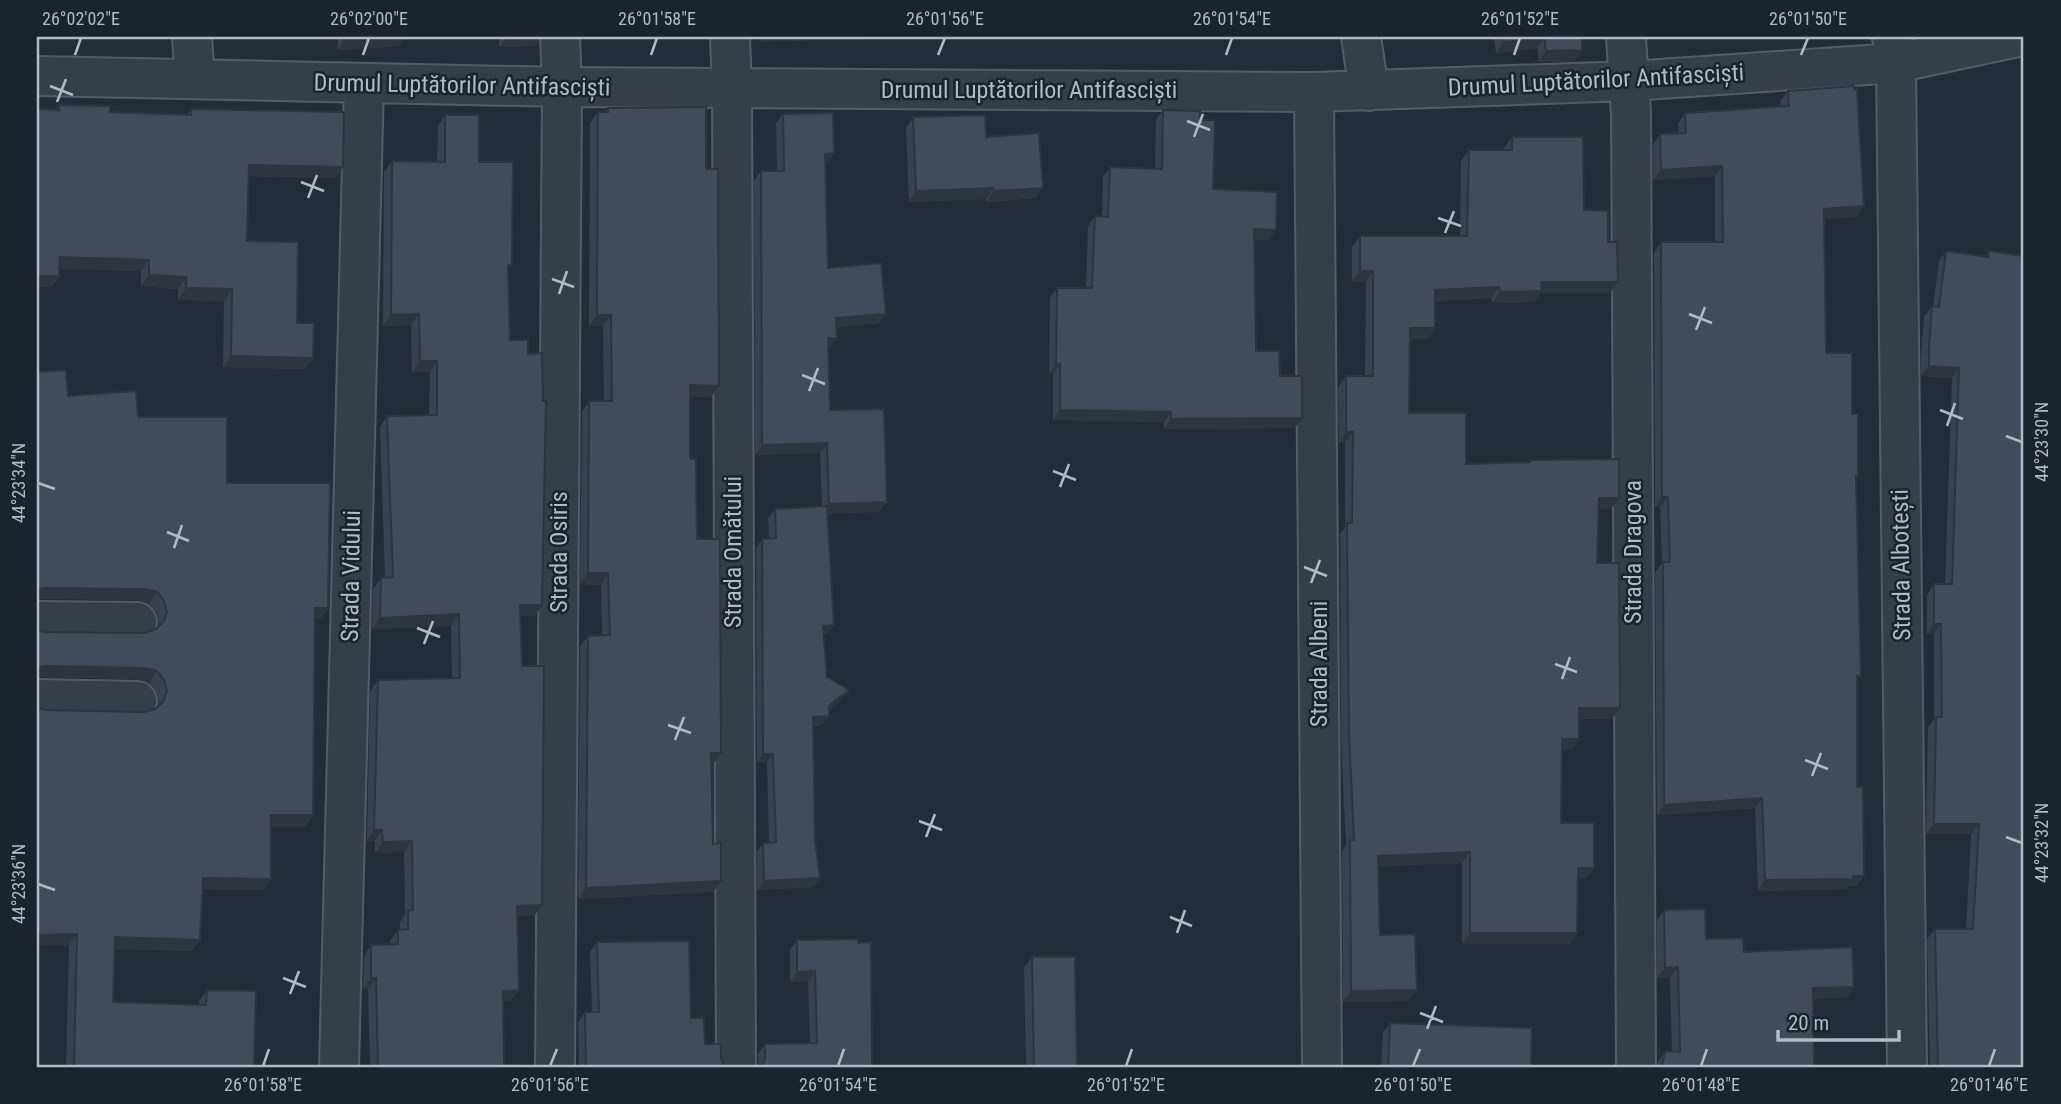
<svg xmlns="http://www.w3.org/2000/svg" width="2061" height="1104" viewBox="0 0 2061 1104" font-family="'Roboto Condensed',sans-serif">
  <rect width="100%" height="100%" fill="#232c3b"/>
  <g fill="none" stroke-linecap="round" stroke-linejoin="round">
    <g stroke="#555c69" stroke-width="42">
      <path id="minor" d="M192,37L195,78
        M730,37L732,88L736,1067
        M1361,37L1369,91
        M1626,37L1631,114L1636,1067
        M1892,37L1896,63L1907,1067
        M37,76L562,87L1314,92L1630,81L1896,63L2018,37
        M1314,92L1322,1067
        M37,621L137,622
        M37,699L137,701
        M339,1067L364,84
        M555,1067L562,87L560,37"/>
    </g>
    <use href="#minor" stroke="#373e4b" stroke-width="38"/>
  </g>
  <path fill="#39404f" d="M337,37H406L399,46L338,50Z
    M499,37H541L535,46L499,47Z
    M1494,37H1582V50L1574,61L1539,62L1537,48L1496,53Z
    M1788,91L1857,217L1824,219L1826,353L1852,414L1858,476L1856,479L1857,886H1848L1846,889L1758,891L1755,808L1657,815L1655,573L1662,563L1660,507H1655L1654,253L1661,242H1715V176L1653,180V145L1660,134L1679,133L1678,124L1685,113L1781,106L1780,101Z
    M59,105L110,112L187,115L191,109L343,167L335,178L248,176L247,241L297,323L313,358L305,369L223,367L224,301L178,300V289L141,286V271L60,269L59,276L52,287H37V109L55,110Z
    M608,108L706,169L711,397L690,396V459L697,539L713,764H711L713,844L721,881L713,892L578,899L580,647L588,636L602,635L601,585L580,584L582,412L589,401H604L603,326H589L590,123L598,112H605Z
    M1163,110L1200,120L1213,189L1276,230L1269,240H1254L1256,351L1280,376L1295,428L1164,429V422L1053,420V374H1049L1050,298L1057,288H1086L1088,226L1095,216L1102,217L1103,177L1110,167L1155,168L1156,120Z
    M783,114L834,153L827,163H825L828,268L886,314L879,323L836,327L830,348H828L830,410L880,512L827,513L828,634H824L827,677L849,690L842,699L829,710V716L822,725L813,726L815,840L820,878L813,887L757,890V852L763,843H769L767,763H757L756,548L762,539L769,538L768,518L775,509L822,506L820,453L755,455L754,181L761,171H777L776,123Z
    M445,115L479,162L508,271L510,340L535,616H520L534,916H518L511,1001H503L504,1065L518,1067H370L368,989H363L364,956L371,945H390V941L398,930H400V922L405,914L404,852L375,853V841H367L370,691L378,680L452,679L451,626L372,629L373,589L381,578H385L380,427L387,416H429L430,372H412L411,325L383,326L384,172L392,161L437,162L438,126Z
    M913,117L986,137L1036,198L986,202V199L909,202L906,128Z
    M1512,137L1584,210L1608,242L1618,282L1610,293H1540L1534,302L1492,303V298L1435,301V328L1428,339H1410L1409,413L1466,464L1528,463L1530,460L1611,509H1598L1597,563L1620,708L1612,719H1579V739L1572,750H1562L1561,823L1594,868L1586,879H1578L1577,933L1570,944H1462V863L1378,866L1380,935L1409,1001L1343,1002L1342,851L1346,845L1341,743L1340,534L1345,527V443H1339L1338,387L1346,376H1365L1366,282H1352V247L1360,236H1460L1461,161L1469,150H1504V148Z
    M1946,251L1985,256L1989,251L2024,1067H1930L1927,939L1935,929H1966L1971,834H1926L1928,727L1934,719V634H1927V595L1934,584H1945L1952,378L1921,376V358L1924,317L1932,306L1933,307L1939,261Z
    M68,396L138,417L227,483L328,608L320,619H314L313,815L305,827H271V879L263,890L203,889L192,951L115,949L113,1002L199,1005V1001L207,990L254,1067H66L69,945L44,710L144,712L155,709L157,707L159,702L156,691L149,683L137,679L37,677L44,632L145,633L156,629L159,623L156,612L149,604L137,600Z
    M1664,910L1706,939L1854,987L1847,997L1813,999L1814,1067H1657L1658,1062L1665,1051L1672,1052L1670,978H1657V920Z
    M797,940L858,943L871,1067H758V1054L765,1044L810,1043L808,981L790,982V950Z
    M597,942L691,1018L705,1044L721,1058L724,1067H579L578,1022L585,1012H592L590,952Z
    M1032,957L1077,1067H1026L1024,968Z
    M1390,1023L1531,1067H1381L1383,1033Z"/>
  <path fill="#2e3440" d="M406,37L399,46L338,50L344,40Z
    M541,37L535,46L499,47L506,38Z
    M763,37H880L879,39L759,42Z
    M1544,38L1537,48L1496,53L1504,42Z
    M1582,50L1574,61L1539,62L1546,51Z
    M834,153L827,163H818L825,154Z
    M249,165L343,167L335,178L241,176Z
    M1722,166L1715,176L1653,180L1661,170Z
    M993,188L986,199L909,202L916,191Z
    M1043,188L1036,198L986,202L994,191Z
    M1864,206L1857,217L1817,219L1824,209Z
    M1254,229L1276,230L1269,240L1247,239Z
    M60,257L149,260L141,271L52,269Z
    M1360,271H1373L1366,282H1352Z
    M149,275L186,277L178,289L141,286Z
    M37,276H59L52,287H37Z
    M1541,282H1618L1610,293H1540L1534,302L1492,303L1500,292Z
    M1499,287L1492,298L1427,301L1435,290Z
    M186,288L232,289L224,301L178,300Z
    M419,314L411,325L383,326L391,315Z
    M886,314L879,323L829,328L836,318Z
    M597,315H611L603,326H589Z
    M1410,328H1435L1428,339H1402Z
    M828,338H837L830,348H821Z
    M231,356L313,358L305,369L223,367Z
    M420,361H437L430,372H412Z
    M1056,364H1060L1053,374H1049Z
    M1929,366L1959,368L1952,378L1921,376Z
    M690,385L719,386L711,397L682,396Z
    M1060,410L1171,412L1164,422L1053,420Z
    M1302,418L1295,428L1164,429L1171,419Z
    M1346,432H1353L1345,443H1339Z
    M827,443L820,453L755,455L762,445Z
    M1662,497H1668L1660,507H1655Z
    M1599,498H1619L1611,509H1591Z
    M887,502L880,512L822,514L829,504Z
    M588,573H608L601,585L580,584Z
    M44,588L145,589L157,592L149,604L137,600L37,599V590Z
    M520,605H542L535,616H512Z
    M315,608H328L320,619H307Z
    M459,614L451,626L372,629L380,618Z
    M1934,624H1941L1934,634H1927Z
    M834,625L828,634L817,635L823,626Z
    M45,666L145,668L157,671L149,683L137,679L37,677V668Z
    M849,690L842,699L822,715L829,706Z
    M1579,708H1620L1612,719L1572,718Z
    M829,716L822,725L807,726L813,717Z
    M1562,739H1579L1572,750H1555Z
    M711,753H721L713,764H703Z
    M763,754H773L767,763H757Z
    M1762,798L1755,808L1657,815L1664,805Z
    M271,815H313L305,827H264Z
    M1934,824H1979L1971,834H1926Z
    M374,830H382L375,841H367Z
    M412,841L404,852L375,853L383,842Z
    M1470,852L1462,863L1370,867L1378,856Z
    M1578,868H1594L1586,879H1570Z
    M1864,876L1857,886H1848L1846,889L1758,891L1765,880Z
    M203,878L271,879L263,890L196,889Z
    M820,878L813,887L757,890L764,881Z
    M721,881L713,892L578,899L586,888Z
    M542,905L534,916L510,917L517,906Z
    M1470,933H1577L1570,944H1462Z
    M77,934L69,945L37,946V935Z
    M115,937L200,940L192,951L107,948Z
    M1678,967L1670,978H1657L1665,968Z
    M815,971L808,981L790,982L797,972Z
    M371,978H376L368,989H363Z
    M1854,987L1847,997L1805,999L1813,988Z
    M519,990L511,1001L496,1002L503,991Z
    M1417,990L1409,1001L1343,1002L1351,991Z"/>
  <path fill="#424b5c" stroke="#2e3440" stroke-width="2" d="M344,37H406L344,40Z
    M506,37H541L506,38Z
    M1503,37H1544V38L1504,42Z
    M1544,37H1582V50L1546,51Z
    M1854,86V89H1857L1864,206L1824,209L1826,353H1852V414H1858V476H1856L1861,676H1857V787H1863L1864,876H1853V879L1765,880L1762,798L1664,805L1663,562H1670L1668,497H1662L1661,242H1723L1722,166L1661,170L1660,134L1686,133L1685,113L1789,106L1788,91Z
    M59,105L110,106V112L191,115V109L344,112L343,167L249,165L247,241L298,242L297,323H314L313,358L231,356L232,289L186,288V277L149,275V260L60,257L59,276H37V109L59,110Z
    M706,107V169H718L719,386L690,385V459H696L697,539H720L721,753H711L713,844L721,843V881L586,888L588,636L610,635L608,573H588L589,401H612L611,315H597L598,112H608V108Z
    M1163,110L1200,111V120H1215L1213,189L1277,192L1276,230L1254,229L1256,351H1279L1280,376H1302V418L1171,419V412L1060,410V364H1056L1057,288H1092L1095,216L1108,217L1110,167L1162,169Z
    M833,113L834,153L825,154L828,268L881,263L886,314L836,318L837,338H828L830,410L884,409L887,502L829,504L827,443L762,445L761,171H784L783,114Z
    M445,115H479V162H513L512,265H508L510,340H528V354L542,353L543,401H546L542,605H520L522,666H544L542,905L517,906L519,990L503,991L504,1065H518V1067H378L376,978H371V945L398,944V930L408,929V911L413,910L412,841L383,842L382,830H374L378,680L460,678L459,614L380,618L381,578L393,577L387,416L437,415V361H420L419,314L391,315L392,161L445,162Z
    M985,115L986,137L1039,133L1043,188L994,191L993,188L916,191L913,117Z
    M1512,137H1583L1584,210L1608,211V242H1617L1618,282H1541L1542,291L1500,292L1499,287L1435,290V328H1410L1409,413H1466V464L1530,462V460L1619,459V498H1599L1597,563H1619L1620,708H1579V739H1562L1561,823H1594V868H1578L1577,933H1470V852L1378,856L1380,935L1415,934L1417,990L1351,991L1350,840H1354L1349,732L1347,523H1352L1353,432H1346V376H1373V271H1360V236H1467L1469,150H1512Z
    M1946,251L1988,257L1989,251L2024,256V1067L2023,1066L1938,1067L1935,929H1973L1979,824H1934L1936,717H1942L1941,624H1934V584H1952L1959,368L1929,366V348L1932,306L1939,307Z
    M66,370L68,396L136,391L138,417H227V483H330L328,608H315L313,815H271V879L203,878L200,940L115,937L113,1002L206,1005L207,990L256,991L254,1067H74L77,934L37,935V707L44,710L144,712L155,709L163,702L167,691L164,680L157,671L145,668L45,666L37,668V629L44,632L145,633L156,629L164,621L167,612L164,601L157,592L145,589L44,588L37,590V372Z
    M827,506L834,625L823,626L827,677L849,690L829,706V716L813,717L815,840L820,878L764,881L763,843L776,842L773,754H763L762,539L776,538L775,509Z
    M1705,909L1706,939L1743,938L1744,952L1852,947L1854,987L1813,988L1814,1067H1662L1665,1051L1680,1052L1678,967L1665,968L1664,910Z
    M858,939V943L871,942L872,1066L762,1067L765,1058V1044L817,1043L815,971L797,972V940Z
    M689,941L691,1018H704L705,1044H721V1058L724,1067H586L585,1012H599L597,942Z
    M1032,957H1075L1077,1067H1034Z
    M1390,1023L1532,1028L1531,1067H1388Z"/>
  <path fill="none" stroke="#b2b9c7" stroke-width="2.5" d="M75,55L81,38M363,55L369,38M651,55L657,38M938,55L945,38M1226,55L1232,38M1514,55L1520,38M1801,55L1808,38M50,86L73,95M57,102L66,79M1187,121L1210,130M1194,137L1203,114M301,182L324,191M308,198L317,175M1438,218L1461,226M1445,233L1454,211M552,279L574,287M559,294L567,271M1689,314L1712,323M1696,330L1705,307M802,375L825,384M809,391L818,368M1940,410L1963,419M1947,426L1955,403M2006,436L2022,442M1053,471L1076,480M38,483L55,489M1060,487L1069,464M167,532L189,541M174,548L182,525M1304,567L1327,576M1311,583L1320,560M417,628L440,637M424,644L433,621M1555,664L1577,672M1562,679L1570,657M668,725L691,733M675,740L684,717M1805,760L1828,769M1812,776L1821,753M919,821L942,830M926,837L935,814M2006,837L2022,843M38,884L55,890M1170,917L1192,926M1177,933L1185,910M283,978L306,987M290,994L299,971M1420,1013L1443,1022M1427,1029L1436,1006M263,1066L269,1049M550,1066L557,1049M838,1066L844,1049M1126,1066L1132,1049M1413,1066L1420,1049M1701,1066L1707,1049M1989,1066L1995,1049"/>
  <g text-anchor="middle" stroke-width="5" stroke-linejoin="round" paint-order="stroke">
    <g font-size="24" fill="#b2b9c7" stroke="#1c2330">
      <text transform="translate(1596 80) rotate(-3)" y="8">Drumul Luptătorilor Antifasciști</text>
      <text transform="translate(462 85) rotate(1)" y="8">Drumul Luptătorilor Antifasciști</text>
      <text x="1029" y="98">Drumul Luptătorilor Antifasciști</text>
      <text transform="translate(559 552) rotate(-90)" y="8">Strada Osiris</text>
      <text transform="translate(733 552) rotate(-90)" y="8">Strada Omătului</text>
      <text transform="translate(1633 552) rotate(-90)" y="8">Strada Dragova</text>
      <text transform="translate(1901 565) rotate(-91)" y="8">Strada Albotești</text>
      <text transform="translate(351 576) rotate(-89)" y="8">Strada Vidului</text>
      <text transform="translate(1319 664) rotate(-90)" y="8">Strada Albeni</text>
    </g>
  </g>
  <rect width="2061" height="1104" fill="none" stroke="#1c2330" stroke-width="77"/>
  <path d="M1778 1030v10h121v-10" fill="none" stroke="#b2b9c7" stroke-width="3.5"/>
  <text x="1788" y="1030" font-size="21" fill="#b2b9c7" stroke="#1c2330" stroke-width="5" paint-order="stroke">20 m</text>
  <rect x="38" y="38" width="1984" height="1028" fill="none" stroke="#b2b9c7" stroke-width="2.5"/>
  <g font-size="18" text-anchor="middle" fill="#b2b9c7">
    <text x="81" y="25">26°02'02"E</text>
    <text x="369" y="25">26°02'00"E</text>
    <text x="657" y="25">26°01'58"E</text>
    <text x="945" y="25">26°01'56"E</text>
    <text x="1232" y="25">26°01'54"E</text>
    <text x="1520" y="25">26°01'52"E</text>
    <text x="1808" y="25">26°01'50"E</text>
    <text transform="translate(2042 442) rotate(-90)" y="6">44°23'30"N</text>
    <text transform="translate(19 483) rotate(-90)" y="6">44°23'34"N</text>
    <text transform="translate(2042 843) rotate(-90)" y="6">44°23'32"N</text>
    <text transform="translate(19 884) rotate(-90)" y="6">44°23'36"N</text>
    <text x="263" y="1091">26°01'58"E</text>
    <text x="550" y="1091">26°01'56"E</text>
    <text x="838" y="1091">26°01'54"E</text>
    <text x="1126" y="1091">26°01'52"E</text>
    <text x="1413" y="1091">26°01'50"E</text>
    <text x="1701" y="1091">26°01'48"E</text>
    <text x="1989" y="1091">26°01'46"E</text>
  </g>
</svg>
